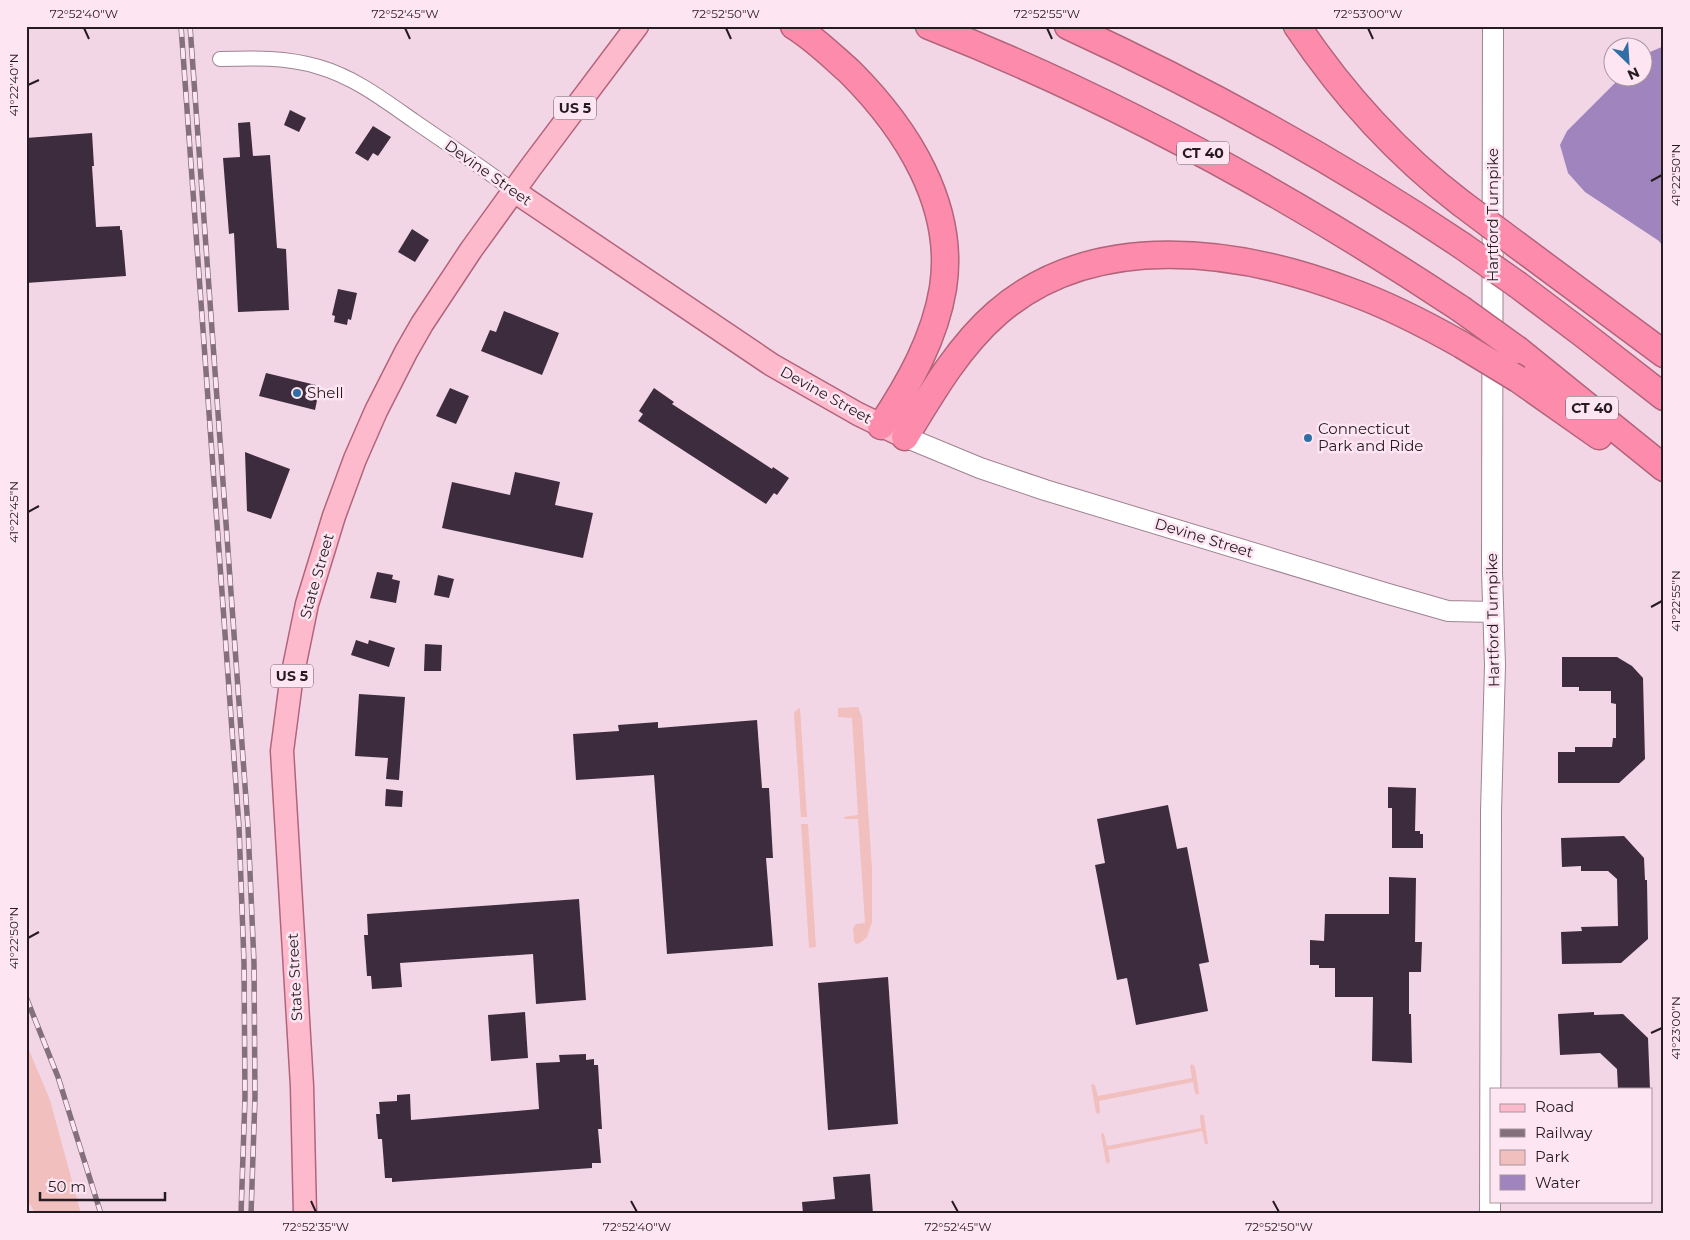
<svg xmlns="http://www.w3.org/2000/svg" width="1690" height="1240" viewBox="0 0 1690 1240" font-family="Montserrat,sans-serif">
  <rect width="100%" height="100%" fill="#f3d6e6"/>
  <path fill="#f1bfbd" d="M858,707L862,717L872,869V922L867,937L860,943L856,944L854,941L853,928L856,924L865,923L858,819H845L844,817L858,815L852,718L838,717V708Z
    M800,708L807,817H801L794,715L795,711Z
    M801,824H808L816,947L809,948Z
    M26,1043L50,1100L81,1214H34L33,1209L26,1199Z
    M1192,1064L1195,1067L1199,1093L1198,1095L1195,1093L1193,1082L1099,1101L1100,1112L1099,1114L1096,1113L1091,1084L1095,1085L1098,1096L1192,1078L1190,1066Z
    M1202,1114L1204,1116L1208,1144H1205L1202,1131L1108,1150L1110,1161L1108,1164L1106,1162L1101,1135L1102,1133L1104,1134L1107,1146L1201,1128L1200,1116Z"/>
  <path fill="#9f84bd" d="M1664,46V248L1659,241L1585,192L1568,173L1560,145L1567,131L1620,78H1642L1643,55Z"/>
  <path fill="#3d2c3e" d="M290,110L306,118L299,132L284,125Z
    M250,122L253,156L270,155L277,248L286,249L289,310L238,312L234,233L229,234L223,158L240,157L238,123Z
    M373,126L391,137L378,156L373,153L368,161L355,153Z
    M92,133L94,166H92L96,227L120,226V230H122L126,276L26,283V138Z
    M412,229L429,240L415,262L398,252Z
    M338,289L357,293L351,320L348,319L347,325L334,322L335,316L332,315Z
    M504,311L559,333L542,375L481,351L490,330L496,332Z
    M266,373L320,386L315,410L259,396Z
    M450,388L469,396L456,424L436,416Z
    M654,388L674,402L672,404L772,469L773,467L789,478L777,495L774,493L766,504L638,421L643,414L639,411Z
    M245,452L290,469L271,519L247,511Z
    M515,472L560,482L555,505L593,513L583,558L442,528L452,482L510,495Z
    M377,572L393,575L392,579L400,581L396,603L370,598Z
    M438,575L454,579L449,598L434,595Z
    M356,640L368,644L369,640L395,648L389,667L351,655Z
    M425,644L442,645L441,671H424Z
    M1562,657H1617L1632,666L1643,678L1645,759L1619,783H1558V752H1575V747H1612L1613,738H1616V704L1611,703V691H1579V687H1562Z
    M359,694L405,697L399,780L386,779L388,758L355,756Z
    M757,720L762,788H769L773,858H766L773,946L667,954L654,775L576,780L573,734L619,731L618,725L658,722V728Z
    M1388,787L1416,788L1415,831H1420V834H1423V848H1392V808H1388Z
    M386,789L403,791L402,807L385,806Z
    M1168,805L1177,849L1187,847L1209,962L1199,964L1208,1011L1136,1025L1127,978L1117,980L1095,865L1105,863L1097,819Z
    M1624,836L1644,858L1645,880H1647L1648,939L1621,963L1562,964L1561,932L1582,931L1581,927L1618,926L1617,879L1608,871H1581V866L1562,867L1561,838Z
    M1389,877L1416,878L1415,942H1422L1421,972H1409V1014H1411L1412,1063L1372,1061L1373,997H1335V968H1319V965H1310V940L1324,941L1325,914H1389Z
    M579,899L586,1000L536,1004L533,954L400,963L402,987L372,989L371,976H367L364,935H368L367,914Z
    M888,977L898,1124L828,1130L818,983Z
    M525,1012L528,1058L491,1061L488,1015Z
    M1594,1012V1015L1623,1014L1648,1038L1650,1089H1618L1617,1069L1600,1053L1560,1055L1558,1014Z
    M586,1054V1060L594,1059V1065H598L602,1129H598L601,1163H592V1168L392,1182V1178H385L382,1139H378L376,1114H380L379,1102L397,1101V1095L410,1094L411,1120L539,1109L536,1063L560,1062L559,1055Z
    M870,1174L873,1214H803L802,1202L835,1199L833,1177Z"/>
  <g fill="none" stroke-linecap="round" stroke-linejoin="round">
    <g stroke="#9e8392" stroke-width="16">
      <path id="street" d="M220,59C253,58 287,57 319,67C354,77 384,100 414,121C448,144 481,167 514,191"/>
    </g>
    <g stroke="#9e8392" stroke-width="22">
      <path id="secondary" d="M905,437L980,468L1045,490L1385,593L1448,611L1493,612
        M1490,1214L1491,812L1495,665L1492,572L1493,26"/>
    </g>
    <g stroke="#b2647b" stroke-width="25">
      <path id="primary" d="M514,191L772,365L858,414L897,433
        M305,1214L302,1086L282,751L291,682L307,604L334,516L355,459L376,411L406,352L422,324L471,250L531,167L637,26"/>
    </g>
    <g stroke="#b2647b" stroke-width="29">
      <path id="highway" d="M794,26C815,39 832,56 850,72C906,128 956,205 943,288C935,338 909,384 881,426
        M929,26C1117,100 1294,198 1461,309
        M1068,26C1205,89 1336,161 1461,245
        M1297,26C1342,93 1397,154 1461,203
        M1517,245L1664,354
        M1518,285L1583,334L1664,397
        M1518,350L1664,468
        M1518,379L1599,436
        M905,437C931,394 958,347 997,313C1094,229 1238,249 1349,291C1388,305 1425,324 1462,345"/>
    </g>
    <use href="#street" stroke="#fff" stroke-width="14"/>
    <use href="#secondary" stroke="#fff" stroke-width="20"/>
    <use href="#primary" stroke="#febacd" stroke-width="22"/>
    <use href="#highway" stroke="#fd8cac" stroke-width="26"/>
    <g stroke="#83707a" stroke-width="5.5">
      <path id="rail" d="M181,26L239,827L244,963L245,1097L241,1214
        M190,26L248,827L254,963L255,1097L251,1214
        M26,997L58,1077L101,1214"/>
    </g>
    <use href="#rail" stroke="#fde5f2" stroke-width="4" stroke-dasharray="11" stroke-linecap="butt"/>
    <g stroke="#b2647b" stroke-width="29" stroke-linecap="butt">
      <path id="highway-bridge" d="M1461,203L1517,245
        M1461,245L1518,285
        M1461,309L1518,350
        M1462,345L1518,379"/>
    </g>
    <use href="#highway-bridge" stroke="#fd8cac" stroke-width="26"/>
  </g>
  <path fill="none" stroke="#261b21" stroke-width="2" d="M84,28L89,39M405,28L410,39M726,28L731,39M1047,28L1052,39M1368,28L1373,39M28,85L39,80M1651,181L1662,175M28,512L39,506M1651,607L1662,601M28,938L39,932M1651,1033L1662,1028M311,1201L316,1212M631,1201L637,1212M952,1201L958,1212M1273,1201L1279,1212"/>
  <g fill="#306ea6" stroke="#fde5f2" stroke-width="2">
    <circle cx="297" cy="393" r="5"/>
    <circle cx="1308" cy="438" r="5"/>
  </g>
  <g text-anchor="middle" stroke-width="5" stroke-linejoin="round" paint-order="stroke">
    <g fill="#fde5f2" stroke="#665860" stroke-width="1">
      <rect x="554" y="96.5" width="42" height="23" rx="4"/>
      <rect x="1177" y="141.5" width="52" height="23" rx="4"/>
      <rect x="1566" y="396.5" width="52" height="23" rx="4"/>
      <rect x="271" y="664.5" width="42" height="23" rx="4"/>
    </g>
    <g font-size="14" font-weight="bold" fill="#261b21">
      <text x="575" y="113">US 5</text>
      <text x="1203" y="158">CT 40</text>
      <text x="1592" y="413">CT 40</text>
      <text x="292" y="681">US 5</text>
    </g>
    <g font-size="15" fill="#261b21" stroke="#fde5f2">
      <text transform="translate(488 173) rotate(35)" y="5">Devine Street</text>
      <text transform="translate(1493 215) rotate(-90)" y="5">Hartford Turnpike</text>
      <text transform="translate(826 395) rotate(29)" y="5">Devine Street</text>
      <text transform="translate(1204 538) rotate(17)" y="5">Devine Street</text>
      <text transform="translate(317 576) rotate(-74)" y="5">State Street</text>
      <text transform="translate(1493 620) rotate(-91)" y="5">Hartford Turnpike</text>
      <text transform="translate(295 977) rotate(-93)" y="5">State Street</text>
    </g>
    <g font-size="15" fill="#261b21" stroke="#fde5f2" text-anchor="start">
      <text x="307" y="398">Shell</text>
      <text x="1318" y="434">Connecticut<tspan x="1318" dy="17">Park and Ride</tspan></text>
    </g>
  </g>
  <rect width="1690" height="1240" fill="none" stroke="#fde5f2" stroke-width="55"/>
  <rect x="1490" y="1088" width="162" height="115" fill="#fde5f2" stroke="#a7949e"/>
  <rect x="1500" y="1104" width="25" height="8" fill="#febacd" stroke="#a7949e"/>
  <text x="1535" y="1112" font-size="15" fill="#261b21">Road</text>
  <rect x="1500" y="1129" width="25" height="8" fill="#83707a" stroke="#a7949e"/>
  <text x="1535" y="1138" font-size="15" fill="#261b21">Railway</text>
  <rect x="1500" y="1150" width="25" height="15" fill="#f1bfbd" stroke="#a7949e"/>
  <text x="1535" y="1162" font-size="15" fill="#261b21">Park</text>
  <rect x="1500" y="1175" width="25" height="15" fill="#9f84bd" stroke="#a7949e"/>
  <text x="1535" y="1188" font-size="15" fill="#261b21">Water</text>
  <g transform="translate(1628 62) rotate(155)"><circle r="24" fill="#fde5f2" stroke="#a7949e"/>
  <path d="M0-4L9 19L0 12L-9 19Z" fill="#306ea6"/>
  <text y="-8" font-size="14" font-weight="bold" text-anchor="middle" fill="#261b21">N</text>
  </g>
  <path d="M40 1192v8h125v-8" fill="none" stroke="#261b21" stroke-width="2.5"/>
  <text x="48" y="1192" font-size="15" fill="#261b21" stroke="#fde5f2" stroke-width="4" paint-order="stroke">50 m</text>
  <rect x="28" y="28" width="1634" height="1184" fill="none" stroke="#261b21" stroke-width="2"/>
  <g font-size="12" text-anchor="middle" fill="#261b21">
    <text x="84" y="18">72°52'40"W</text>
    <text x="405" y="18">72°52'45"W</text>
    <text x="726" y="18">72°52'50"W</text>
    <text x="1047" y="18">72°52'55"W</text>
    <text x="1368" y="18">72°53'00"W</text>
    <text transform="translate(14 85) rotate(-90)" y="4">41°22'40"N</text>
    <text transform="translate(1676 175) rotate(-90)" y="4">41°22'50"N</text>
    <text transform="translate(14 512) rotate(-90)" y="4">41°22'45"N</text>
    <text transform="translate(1676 601) rotate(-90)" y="4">41°22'55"N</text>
    <text transform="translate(14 938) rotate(-90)" y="4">41°22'50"N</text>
    <text transform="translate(1676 1028) rotate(-90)" y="4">41°23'00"N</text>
    <text x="316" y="1231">72°52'35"W</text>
    <text x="637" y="1231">72°52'40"W</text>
    <text x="958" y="1231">72°52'45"W</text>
    <text x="1279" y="1231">72°52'50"W</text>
  </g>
</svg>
